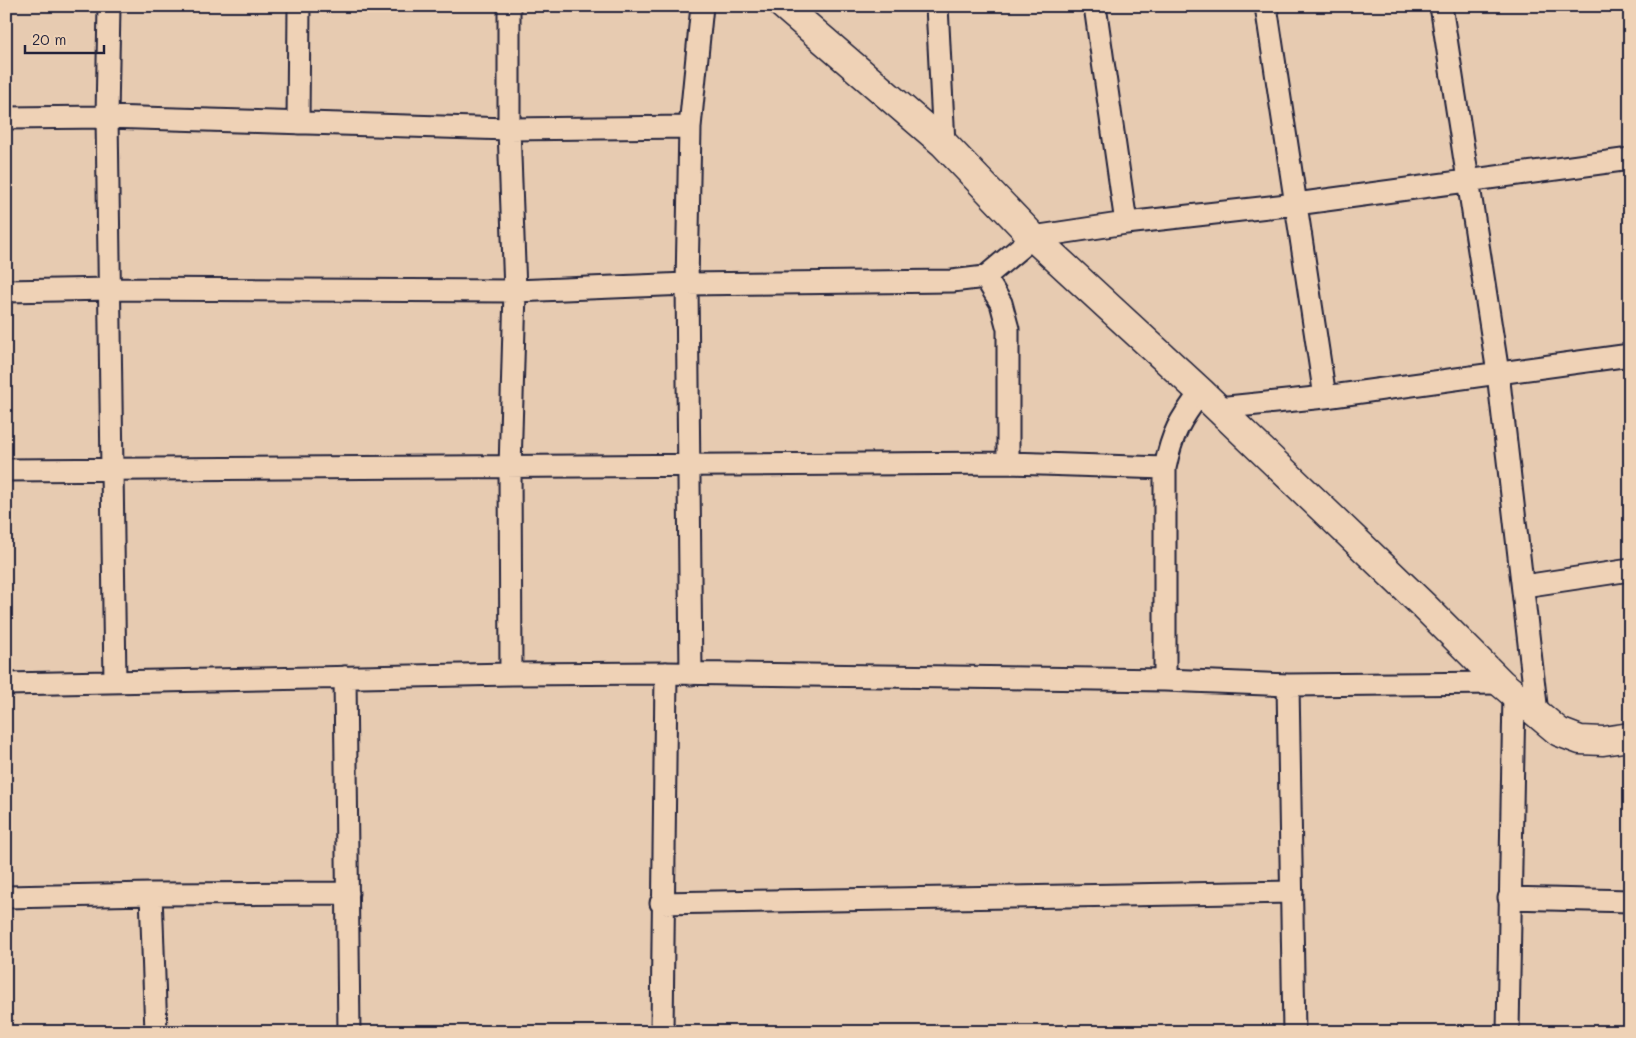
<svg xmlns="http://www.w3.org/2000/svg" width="1636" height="1038" viewBox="0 0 1636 1038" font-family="Mali,sans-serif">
  <rect width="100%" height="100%" fill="#e7cbb1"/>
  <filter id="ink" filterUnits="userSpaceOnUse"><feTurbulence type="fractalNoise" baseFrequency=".02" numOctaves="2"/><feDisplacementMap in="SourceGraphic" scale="10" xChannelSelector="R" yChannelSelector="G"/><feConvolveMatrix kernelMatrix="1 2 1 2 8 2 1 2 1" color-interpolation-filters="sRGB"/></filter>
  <g filter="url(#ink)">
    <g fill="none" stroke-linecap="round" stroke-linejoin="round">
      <g stroke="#22223b" stroke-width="25">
        <path id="street" d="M109,6L107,117L115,681
          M509,6V129L515,291L510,468L511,674
          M937,6L944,144
          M1095,6L1126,223
          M1266,6L1325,397
          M1441,6L1498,373L1537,713
          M6,118L107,117L509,129L690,127
          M298,123L299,6
          M985,277L1001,303L1008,329V463
          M6,291L110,289L515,291L687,284L952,281L985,277L1033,237L1126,223L1296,204L1630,159
          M1218,408L1325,397L1630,355
          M1165,468C1172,433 1180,420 1201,392
          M6,470L1008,463L1165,468V680
          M1524,586L1630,570
          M691,674L687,284L690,127L702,6
          M345,677L349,1032
          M6,684L511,674L666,673L1165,680L1288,685L1501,683
          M1288,685L1294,1032
          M151,894L348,893
          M6,897L151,894L156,1032
          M1509,898L1630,901
          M661,903L1292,892
          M662,1032L666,673
          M1508,1032L1514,694"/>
      </g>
      <g stroke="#22223b" stroke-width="31">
        <path id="secondary" d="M784,6L944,144L1033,237L1201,392L1423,605L1501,683L1559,732L1580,740L1603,741L1630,737"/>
      </g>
      <use href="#street" stroke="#efd2b6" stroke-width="21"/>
      <use href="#secondary" stroke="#efd2b6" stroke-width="28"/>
    </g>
  </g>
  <rect width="1636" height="1038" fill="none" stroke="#efd2b6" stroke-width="25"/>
  <rect x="12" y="12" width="1611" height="1013" fill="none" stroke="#22223b" stroke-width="2" filter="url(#ink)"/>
  <path d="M25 45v8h79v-8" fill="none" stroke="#22223b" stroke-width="2.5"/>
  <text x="32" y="45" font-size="15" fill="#22223b" stroke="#efd2b6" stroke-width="4" paint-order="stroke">20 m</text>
</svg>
